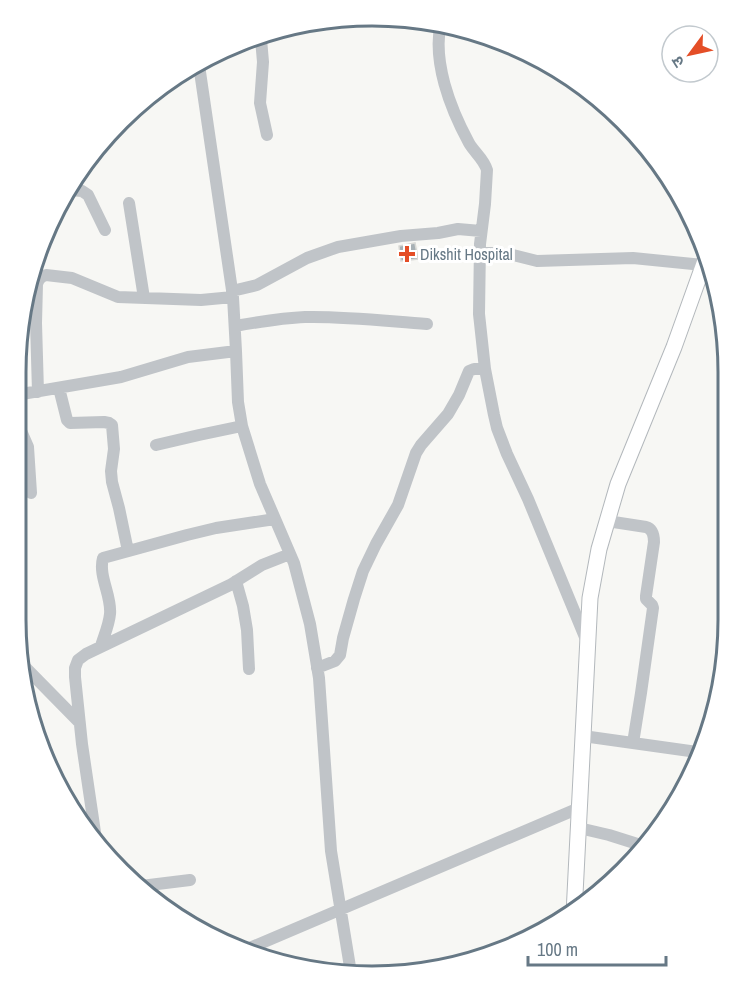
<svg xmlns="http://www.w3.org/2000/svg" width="744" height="992" viewBox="0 0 744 992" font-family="'Archivo Narrow','Noto Sans Devanagari',sans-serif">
  <rect width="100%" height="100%" fill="#f7f7f4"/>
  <path fill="#a7b0b5" stroke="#d9d9d6" stroke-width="1.5" d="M415,243L418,259L401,261L399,246Z"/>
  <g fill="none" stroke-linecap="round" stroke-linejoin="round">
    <g stroke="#b3b8bc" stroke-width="17">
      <path id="major" d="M574,914L590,598L599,549L618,484L674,347L707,255"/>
    </g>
    <path stroke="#c0c4c8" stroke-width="12" d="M441,22C432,61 450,108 469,143C474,152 484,159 487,170L485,204L480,244L479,314L485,369L494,415L497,428L507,454L528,499L587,642
      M261,39L263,62L260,103L267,135
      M199,65L233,297L236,351L238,402L242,426L260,484L294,563L310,624L319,678L331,851L351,973
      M71,190L82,191L88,195L105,230
      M129,203L144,298
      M480,252L513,255L537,261L633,258L703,265
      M232,291L257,285L307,258L338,247L401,236L438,233L458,229L481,231
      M235,326C258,322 281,318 305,317C345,316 386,321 427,324
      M59,388L67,420L70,423L104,422L109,423L112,425L114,449L111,471L112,482L119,508L128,551
      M38,392L36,323L37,284C39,278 41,277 46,275L72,278L118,297L201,300L233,297
      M16,395L121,377L188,357L236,351
      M16,405L18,424L28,447L31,493
      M156,445L199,435L242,426
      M607,521L646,527C653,529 654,536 654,542L646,596V599L652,605L653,608L641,693L633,743
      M236,581L243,606L247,630L249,669
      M101,646C104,636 109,625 110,614C112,596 98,576 103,558L187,535L216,528L275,519
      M21,663L79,722
      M317,668L335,661L340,655L343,638L354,599L363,571L376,544L398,505L416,453L421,445L448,414L459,395L469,371L474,369H485
      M583,736L697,752
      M579,828L609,835L647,847
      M96,839L82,744L75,677V668L78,660L86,654L230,585L262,565L290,554
      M137,889L141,886L190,880
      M245,950L579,808"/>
    <use href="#major" stroke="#fff" stroke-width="15"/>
  </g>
  <path fill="#e44e27" stroke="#fff" stroke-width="2" d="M404 245h6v6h6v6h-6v6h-6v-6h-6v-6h6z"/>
  <g text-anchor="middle" stroke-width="6" stroke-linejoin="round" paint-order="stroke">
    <g font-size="16" fill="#667885" stroke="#fff" text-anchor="start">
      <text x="420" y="260">Dikshit Hospital</text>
    </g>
  </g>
  <path d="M0 0H744V992H0ZM372 26H372A346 346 0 0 1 718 372V620A346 346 0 0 1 372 966H372A346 346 0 0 1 26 620V372A346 346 0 0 1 372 26Z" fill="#fff" fill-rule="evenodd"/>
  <path fill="none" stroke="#667885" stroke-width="3" d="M372 26H372A346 346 0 0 1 718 372V620A346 346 0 0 1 372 966H372A346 346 0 0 1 26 620V372A346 346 0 0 1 372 26Z"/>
  <g transform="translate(690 54) rotate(237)"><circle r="28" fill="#ffffff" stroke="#c2c9ce" stroke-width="1.5"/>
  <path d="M0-4.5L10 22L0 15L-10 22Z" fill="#e44e27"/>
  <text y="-9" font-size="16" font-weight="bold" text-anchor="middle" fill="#667885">उ</text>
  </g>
  <path d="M528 956v9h138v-9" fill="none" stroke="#667885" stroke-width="3"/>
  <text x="537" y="956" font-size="18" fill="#667885" stroke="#ffffff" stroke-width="4.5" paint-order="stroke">100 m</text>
</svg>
